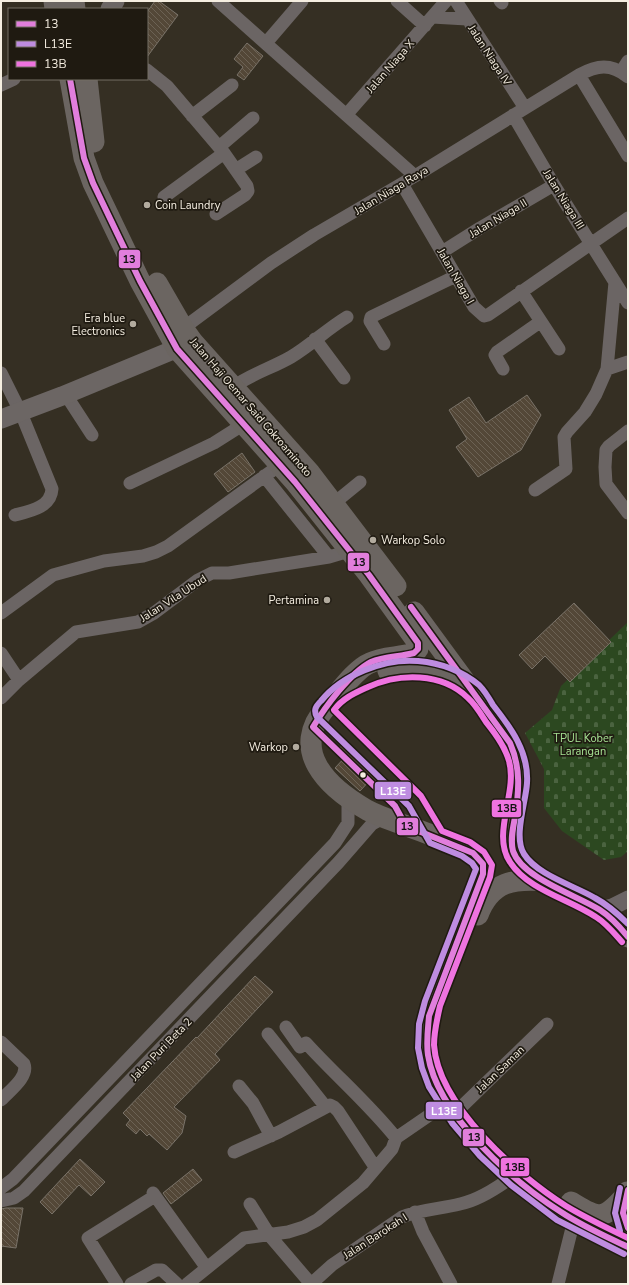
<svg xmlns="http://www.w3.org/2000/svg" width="629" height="1285" viewBox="0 0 629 1285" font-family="'Nunito Sans',sans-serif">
  <defs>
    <pattern id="cemetery-stones" width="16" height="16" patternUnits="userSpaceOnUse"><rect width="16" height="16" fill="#2c4820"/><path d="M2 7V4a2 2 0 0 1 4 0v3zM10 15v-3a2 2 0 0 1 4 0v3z" fill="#4b6340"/></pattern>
    <pattern id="building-back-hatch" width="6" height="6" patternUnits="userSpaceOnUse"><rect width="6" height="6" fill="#534737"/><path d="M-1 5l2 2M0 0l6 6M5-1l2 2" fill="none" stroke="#6c6254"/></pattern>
  </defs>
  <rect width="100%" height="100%" fill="#352f23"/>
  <path fill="url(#cemetery-stones)" d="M628,622V851L621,857L604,860L562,831L544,808V769L525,733L552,710L561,686Z"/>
  <path fill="url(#building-back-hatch)" stroke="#797268" d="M155,1H159L178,15L147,57V12Z
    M247,43L263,56L244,80L237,75L243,67L234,59Z
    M527,395L541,415L521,450L478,477L456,447L467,439L449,410L469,397L486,423Z
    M242,453L255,472L228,492L214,474Z
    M574,603L611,642L570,682L545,656L532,669L519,655Z
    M346,741L398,792L391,798L371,779L360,791L335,768L347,755L340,748Z
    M255,976L273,992L215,1054L220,1060L174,1107L186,1116L182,1133L167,1150L149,1134L147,1136L140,1129L136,1134L126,1125L130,1120L123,1113L196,1037L197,1038Z
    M80,1159L105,1182L91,1196L79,1185L52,1214L40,1202Z
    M193,1169L202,1180L171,1204L163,1193Z
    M6,1208H23L16,1248L1,1246V1209Z"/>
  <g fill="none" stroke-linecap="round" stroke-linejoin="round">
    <path stroke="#6b6564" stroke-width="13" d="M218,1L415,176
      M397,1L425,26
      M456,1L525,108
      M500,1L502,3
      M432,17L467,19
      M266,43L302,1
      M147,70L167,86L224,153L247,186L248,191L245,195L216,214
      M621,72L628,61
      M579,75L628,156
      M1,85L14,79
      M347,114L446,1
      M513,115L554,185L628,303
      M192,116L232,85
      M219,147L253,118
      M237,169L256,157
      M402,184L474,307L484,316L488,315L628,218
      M164,197L224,153
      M442,252L480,228L554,185
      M521,291L559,349
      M178,332L271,263L314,235L415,176L579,75C597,65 611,63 628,77
      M315,339L344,378
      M384,344L370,321L371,317L456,276
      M503,369L495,355L497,352L540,322
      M607,369L628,362
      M1,373L21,413L52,489C51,507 31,511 15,515
      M233,387C251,374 272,368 291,357C311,345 327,329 347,317
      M66,395L92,435
      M628,431L609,446L606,450L605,467L606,484L628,513
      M264,476L329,557
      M130,483L214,443L244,424
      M535,490L566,469L564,437L567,432L585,412L596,394L607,369L615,282
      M333,504L360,482
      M1,613L53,575L104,561L143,556L156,552L168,546L280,465
      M1,653L19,680
      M1,698L19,680L76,632L138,622L154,613L198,580L212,573H229L329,557L356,549
      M286,1027L300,1047L306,1043C335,1075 369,1104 396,1138
      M268,1034L325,1106
      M1,1042L24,1064C29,1077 9,1091 1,1100
      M239,1086L253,1103L271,1136
      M454,1114L547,1024
      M234,1152L279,1132L330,1105L334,1107L338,1111L375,1167
      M1,1188L13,1179L335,843L348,823V797
      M153,1193L206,1267
      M1,1201L14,1198L24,1191L338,863L372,824L383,818
      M250,1204L270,1236L311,1284
      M415,1212L423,1232L451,1284
      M117,1284L88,1238L155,1196
      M131,1284L156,1270H162L177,1284
      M187,1284L244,1238L288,1232L304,1227L317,1220L363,1183L392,1149L396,1138L447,1103
      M311,1284L332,1265L402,1217C421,1209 441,1209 460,1204C479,1200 497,1188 512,1177
      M558,1284L574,1220"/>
    <path stroke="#6b6564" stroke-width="17" d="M600,910L612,907L628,899"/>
    <path stroke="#6c6664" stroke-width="19" d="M110,9L115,1
      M1,419L62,396L190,343"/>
    <path stroke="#6b6561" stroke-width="21" d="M54,1L55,9
      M74,1L75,9
      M70,79L84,158L93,183L140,281L177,349L295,482L369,575L418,643V649L414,653C400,658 384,656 370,663C355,669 338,694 327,706C288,750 327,787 367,810C380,817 394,821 407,826C427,833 447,841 466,849C476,855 486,862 483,874L429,1016C418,1073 449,1111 486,1150C512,1177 540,1201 574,1220C591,1230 610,1238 628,1247
      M87,79L94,142
      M157,283L183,328L193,342L310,473L396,586
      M414,612L510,743C524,771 518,793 514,823C513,833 510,844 514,853C525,878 578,895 600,910C611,917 620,927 628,937
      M388,671C416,665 442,669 465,685
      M478,915C491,881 514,878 547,881
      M627,1192L623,1213L628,1228
      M571,1202C598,1219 603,1221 625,1196"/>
    <g stroke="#1f1a11" stroke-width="9">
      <path id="bus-1" d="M70,79L84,158L93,183L140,281L177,349L295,482L369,575L418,643V649L414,653C400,657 384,656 371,662C350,673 325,707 313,727L395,806L406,826L473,853L483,864V874L429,1016C428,1029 426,1042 428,1055C437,1114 512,1181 561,1212C582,1226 605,1236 628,1247
        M411,607L510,743C521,768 519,791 515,817C513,828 510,840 513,851C522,878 576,895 600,910C611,917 620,927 628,937
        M628,1190L623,1213L628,1228"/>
    </g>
    <g stroke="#1f1a11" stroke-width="9">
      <path id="bus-2" d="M620,1188L615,1213L620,1231
        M624,1254L557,1220L511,1185L480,1156L452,1123L429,1087L422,1068L418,1048L419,1024L425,1001L476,869L472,863L462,856L430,843L409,806L317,717C313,710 316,706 321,701C342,675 384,658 418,661C440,663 462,671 479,685C484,690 489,698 493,705C511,728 529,752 527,783C526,802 513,837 524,854C537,875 575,886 595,898C608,905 618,914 628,924"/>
    </g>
    <g stroke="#1f1a11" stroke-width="9">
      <path id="bus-3" d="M622,942C614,933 606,923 596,917C569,899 528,890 510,862C491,834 518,792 509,761C505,746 495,733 486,722C481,714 475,704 468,698C442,672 399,673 368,687C355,693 343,698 334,710L421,796L442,831L470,842L484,852L492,865L490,877L440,1006C437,1019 434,1032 434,1045C438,1105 518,1176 566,1206C586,1218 607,1228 628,1238"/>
    </g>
    <use href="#bus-1" stroke="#e17edc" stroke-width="6"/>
    <use href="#bus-2" stroke="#be8ce0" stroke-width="6"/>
    <use href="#bus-3" stroke="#ef73e0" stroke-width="6"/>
  </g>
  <g fill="#b2ab9e" stroke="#1f1a11" stroke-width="1.5">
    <circle cx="147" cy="205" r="4"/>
    <circle cx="133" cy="324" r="4"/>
    <circle cx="373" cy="540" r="4"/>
    <circle cx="327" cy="600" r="4"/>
    <circle cx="296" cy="747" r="4"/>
  </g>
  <circle fill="#f5eee1" stroke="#1f1a11" stroke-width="1.5" cx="363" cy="775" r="3.5"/>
  <g text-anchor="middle" stroke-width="3.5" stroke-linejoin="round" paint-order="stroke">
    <g font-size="11" fill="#f5eee1" stroke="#1f1a11">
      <text transform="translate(490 55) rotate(57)" y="4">Jalan Niaga IV</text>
      <text transform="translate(390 66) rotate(-49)" y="4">Jalan Niaga X</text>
      <text transform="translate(391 190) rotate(-31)" y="4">Jalan Niaga Raya</text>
      <text transform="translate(564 199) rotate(58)" y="4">Jalan Niaga III</text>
      <text transform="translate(498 218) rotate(-31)" y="4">Jalan Niaga II</text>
      <text transform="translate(456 276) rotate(60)" y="4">Jalan Niaga I</text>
      <text transform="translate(251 407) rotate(49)" y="4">Jalan Haji Oemar Said Cokroaminoto</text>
      <text transform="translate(173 598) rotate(-33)" y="4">Jalan Vila Ubud</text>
      <text transform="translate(161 1049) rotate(-46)" y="4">Jalan Puri Beta 2</text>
      <text transform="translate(500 1069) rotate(-44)" y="4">Jalan Saman</text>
      <text transform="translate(375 1236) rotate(-33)" y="4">Jalan Barokah I</text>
    </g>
    <g font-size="11" fill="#f5eee1" stroke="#1f1a11" text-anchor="end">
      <text x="155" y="209" text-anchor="start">Coin Laundry</text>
      <text x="125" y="322">Era blue<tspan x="125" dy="13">Electronics</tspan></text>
      <text x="381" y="544" text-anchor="start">Warkop Solo</text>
      <text x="319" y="604">Pertamina</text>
      <text x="288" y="751">Warkop</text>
    </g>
    <g font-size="11" fill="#a6e293" stroke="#1f1a11">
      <text x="583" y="742">TPUL Kober<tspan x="583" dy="13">Larangan</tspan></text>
    </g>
  </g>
  <g stroke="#1f1a11" stroke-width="1.5">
    <rect x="118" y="249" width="23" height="20" rx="4" fill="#e17edc"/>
    <rect x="347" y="552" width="23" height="20" rx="4" fill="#e17edc"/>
    <rect x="374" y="781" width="38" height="19" rx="4" fill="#be8ce0"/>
    <rect x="491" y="799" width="31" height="19" rx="4" fill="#ef73e0"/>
    <rect x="396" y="817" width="23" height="19" rx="4" fill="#e17edc"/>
    <rect x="425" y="1101" width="38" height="19" rx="4" fill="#be8ce0"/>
    <rect x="462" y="1128" width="23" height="19" rx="4" fill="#e17edc"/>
    <rect x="500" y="1157" width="30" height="20" rx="4" fill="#ef73e0"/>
  </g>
  <g font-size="11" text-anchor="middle" font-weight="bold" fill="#fff">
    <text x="393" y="795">L13E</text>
    <text x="444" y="1115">L13E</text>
  </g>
  <g font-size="11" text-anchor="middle" font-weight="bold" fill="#111">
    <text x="129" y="263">13</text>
    <text x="359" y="566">13</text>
    <text x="507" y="812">13B</text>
    <text x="407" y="830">13</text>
    <text x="474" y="1141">13</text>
    <text x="515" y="1171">13B</text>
  </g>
  <rect width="629" height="1285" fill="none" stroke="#f5eee1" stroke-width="4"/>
  <rect x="8" y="8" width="140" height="72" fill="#1f1a11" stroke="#756f64"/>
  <rect x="16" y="21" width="20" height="6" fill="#e17edc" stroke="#756f64"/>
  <text x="44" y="28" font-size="12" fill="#f5eee1">13</text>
  <rect x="16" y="41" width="20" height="6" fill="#be8ce0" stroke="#756f64"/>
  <text x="44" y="48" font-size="12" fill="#f5eee1">L13E</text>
  <rect x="16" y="61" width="20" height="6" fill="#ef73e0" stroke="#756f64"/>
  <text x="44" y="68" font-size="12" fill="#f5eee1">13B</text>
</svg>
